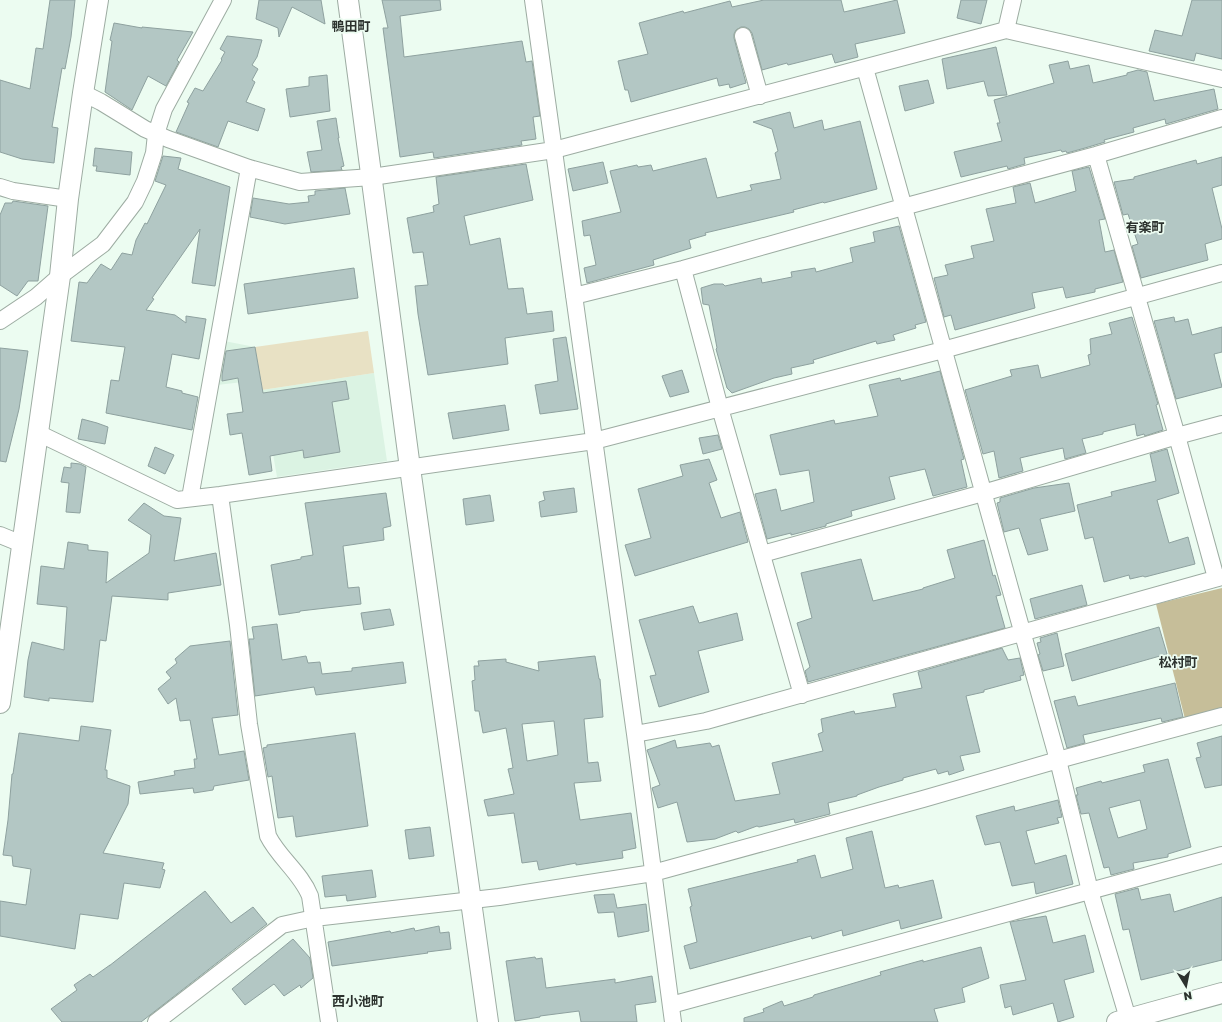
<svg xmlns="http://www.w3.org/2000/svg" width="1222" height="1022" viewBox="0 0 1222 1022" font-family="'Golos Text','Noto Sans JP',sans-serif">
  <rect width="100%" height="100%" fill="#ecfcf1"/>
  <path fill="#dbf3e3" d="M224,341L255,347L261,380L217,385Z
    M374,373L387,461L277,477L262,390Z"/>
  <path fill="#e8e1c4" d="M368,331L374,373L262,390L255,347Z"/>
  <path fill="#c6be99" d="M1222,588V709L1185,719L1156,604Z"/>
  <path fill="#b3c7c4" stroke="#8ea19f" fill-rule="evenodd" d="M50,0H75L71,37L65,69L62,68L52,127L58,128L54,163L22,159L0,152V80L30,89L36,48L43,49Z
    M259,0H321L325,24L292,7L279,37L278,28L256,19Z
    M382,0H440L441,10L400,16L404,57L522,41L526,62L532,61L540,116L533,117L536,139L521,141L522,145L434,158L433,152L400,157L383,28H388Z
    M764,0H841L844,12L897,0L905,33L855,44L858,57L835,63L832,54L788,65L787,63L762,70L752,33L749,29L745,27H741L736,30L734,34V38L746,83L730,88L729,84L719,86L717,78L631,102L628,90H625L618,61L648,54L639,23L683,11L684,13L730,1L732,7Z
    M961,0H987L981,24L957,18Z
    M1192,0H1222V59L1196,53L1194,61L1149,51L1155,30L1182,36Z
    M114,23L142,28V27L193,32L177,60L179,62L166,86L148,76L132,110L105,92L112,41L110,40Z
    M227,36L262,40L257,57L252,65L258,69L252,80L255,82L246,102L265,109L258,131L228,121L218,147L176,132L189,103L187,102L195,88L203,91L222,60L221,59L225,52L220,49Z
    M996,47L1007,95L988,96L984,81L947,89L942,59Z
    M1068,61L1070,69L1089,65L1093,83L1127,75V73L1138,70L1147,72L1154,101L1214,89L1218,109L1166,124L1165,119L1133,128L1134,132L1104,140L1105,142L1085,148L1067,153L1066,151L1062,152L1061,150L1024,158L1025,164L1008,169L1007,166L961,177L954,152L1002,141L997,123H1000L994,100L1054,83L1049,65Z
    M327,75L330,111L290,117L286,89L309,86V77Z
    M928,80L934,103L905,111L899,86Z
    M790,112L794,128L822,120L824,130L860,121L877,189L824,203L823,202L793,210L794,212L705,233L706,235L689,240L691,248L653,260L654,265L587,283L584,268L596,265L590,235L584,236L582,221L621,212L610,171L637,165L638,167L651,165L653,171L706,158L717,198L752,190L750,185L781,179L775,153L778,151L772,129L753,122Z
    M336,118L339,138H338L344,166L341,167L342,170L311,172L307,152L322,150L317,121Z
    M95,148L132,152L130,175L96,171L97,166H93Z
    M163,156L181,158L178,169L230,187L215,286L192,283L200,229L152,298L154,299L146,310L175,315L186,323V316L206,319L199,359L172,354L166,387L182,391V393L198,397L192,430L106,413L111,380L119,381L125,347L71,341L79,282L87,283L101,264L111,270L122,253L132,255L136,240L145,223L147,224L166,185L155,181Z
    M1222,157V185L1212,188L1222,229V239L1205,244L1208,260L1141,278L1132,246L1138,244L1128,214L1123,215L1114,182L1134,179V177L1196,160L1197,164Z
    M603,162L608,183L573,191L568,169Z
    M526,164L533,200L464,216L470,245L500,238L508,289L523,288L527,314L552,311L554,331L505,338L508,364L428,375L418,314L415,286L428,285L423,252L413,253L407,218L434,212L433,206L439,204L436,177Z
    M1089,167L1105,219L1099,220L1105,252L1114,250L1123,282L1095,289V292L1066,298L1063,287L1032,293L1035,308L955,330L951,315L944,317L934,278L948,275L945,265L974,258L971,246L994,241L986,209L1016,203L1013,187L1030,183L1035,203L1076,191L1072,171Z
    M345,188L350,214L285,224L250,217L253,198L289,204L309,202L308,196L315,195V191Z
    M13,201L48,206L38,281H28L17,296L0,285V215L5,203H12Z
    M899,226L926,322L915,325L916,328L893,335L895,340L877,344L876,341L813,360L814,363L791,368L792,374L774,378L732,393L727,388L716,349L717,348L709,305L703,304L701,288L714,284H723L725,286L761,278L762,283L792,277L791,272L815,268L816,272L853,262L850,248L875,242L873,232Z
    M354,268L358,298L248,314L244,284Z
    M1132,317L1158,404L1156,405L1163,430L1145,436L1144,434L1137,436L1135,424L1103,432V434L1082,439L1086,453L1065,459L1063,448L1020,458L1023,471L999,478L994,451L983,454L965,390L1012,376L1010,370L1038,365L1041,378L1090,365L1088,355L1091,354L1090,339L1112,334L1109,323Z
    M1174,317L1175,322L1188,319L1192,335L1222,327V352L1214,354L1222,387L1176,399L1154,321Z
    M566,337L578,409L540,414L535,385L558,381L553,339Z
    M255,347L263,393L346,381L349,399L332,402L340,452L304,458L303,450L270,456L272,471L249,475L242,433L230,435L227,414L243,412L238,378L222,381V375L226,351Z
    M0,348L28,351L19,409L6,462L0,461Z
    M682,370L689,392L670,397L662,376Z
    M940,371L964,459L961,460L967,487L933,496L925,469L889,477L895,499L851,511L852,516L826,524V526L791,535V533L767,539L755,494L776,489L781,511L814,502L809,470L780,475L770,435L834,420L835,424L878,416L869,385L900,378L901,381Z
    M505,405L509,430L453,439L448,413Z
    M82,419L97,423L108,427L105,444L78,439Z
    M718,435L722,449L703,454L699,438Z
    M155,447L174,455L165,474L148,466Z
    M1167,449L1179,493L1157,500L1169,543L1188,537L1195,564L1145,577L1143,576L1130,579L1129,575L1104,582L1093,537L1085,539L1077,505L1112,496L1111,492L1156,481L1150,454Z
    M709,459L717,480L709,483L721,518L740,512L748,542L635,576L625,545L651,538L638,489L683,476L680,465Z
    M71,463L80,464L86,467L80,513L66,512L69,483L61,482L64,467L71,468Z
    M1069,483L1075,511L1040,519L1048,550L1028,555L1019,528L1004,532L997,503L1000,502V498L1034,488Z
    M574,488L577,512L541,517L539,502L545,500L543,492Z
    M386,493L391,526L383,528L384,540L343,546L348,588L359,587L361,604L300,611V612L279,615L271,565L301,559V557L313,555L305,503Z
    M490,495L494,521L466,525L463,499Z
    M144,503L164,516L181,518L174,561L216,553L221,585L168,593V600L112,596L106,641L100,640L93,702L49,698V701L24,697L28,660L32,642L64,650L67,607L37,604L41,566L64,569L68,542L88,545V550L108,552L106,583L149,553L151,535L128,520Z
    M984,540L993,576L995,575L1001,595L996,596L1005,628L808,682L805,671L810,667L797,623L812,618L801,573L861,559L873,601L923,589V588L955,578L947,550Z
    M1082,585L1087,605L1035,619L1030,599Z
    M693,606L699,623L737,613L743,640L698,651L709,692L659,707L650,676L656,675L639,620Z
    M390,609L394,625L364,630L361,613Z
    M277,624L282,660L306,656L308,663L320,662L322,674L352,671V668L403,662L406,683L316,695L314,687L255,696L249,639H254L252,627Z
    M1159,627L1167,654L1072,681L1065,654Z
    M1057,633L1064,666L1043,671L1038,655L1040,654L1037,643L1041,642L1040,638Z
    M230,641L238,715L212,718L219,755L244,751L249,780L214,786L213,790L194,793L193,788L140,794L138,782L175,775L174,771L195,768L194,759H197L190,720L180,721L176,698L168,704L158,689L171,678L166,672L177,663L175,659L190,646Z
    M1002,648L1008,660L1020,658L1024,675L1020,676L1021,680L984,690V692L966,696L980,752L960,756L964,770L949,775L948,771L938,774L936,769L903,778V780L879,787L857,795V796L828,803L830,814L795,823L794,819L759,827L757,826L738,833L736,831L715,839L687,842L677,802L658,808L652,788L660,785L647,750L675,740L677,748L710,743L712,747L719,745L735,801L780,794L772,763L823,751L818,734L823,732L821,719L854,711L855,714L896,707L893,694L922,688L918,672Z
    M595,656L599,679H600L603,717L584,719L588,763L598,762L601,781L574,783L580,820L631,813L636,848L622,851L623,858L576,865V863L539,870L537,861L522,863L514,813L488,816L484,800L514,794L508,769L513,768L506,728L483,733L479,711H475L472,681L475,680L474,666H479L478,661L506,659V662L539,671L538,662ZM554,721L558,755L527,761L522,724Z
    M1175,683L1183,717L1162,722L1161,718L1083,735L1085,743L1067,748L1054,701L1075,696L1078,706Z
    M81,726L111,730L105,770H107V778L130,786L128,804L103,853L164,863L162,869L165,870L160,888L124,883L118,919L80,914L75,949L0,936V901L26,905L31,869L13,866L12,856L3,855L8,820L12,774H13L19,733L79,741Z
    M355,733L368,826L296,837L293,816L278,818L272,776L268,777L263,748L267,747V745Z
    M1222,736V785L1205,788L1196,758L1201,757L1197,743Z
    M1168,759L1191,847L1168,854V857L1133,863L1134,869L1111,875L1109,867L1104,868L1089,813L1081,814L1076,795H1078L1076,788L1101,781L1102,783L1145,772L1143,765ZM1140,800L1147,829L1118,838L1109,808Z
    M1058,800L1062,817L1057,818L1059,823L1026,831L1035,864L1066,855L1073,884L1036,894L1034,882L1012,886L1000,842L985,845L976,816L1014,806L1015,811Z
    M430,827L434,856L409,859L405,830Z
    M872,831L885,888L898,885L899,888L933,880L942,918L901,929L899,920L843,936L842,930L812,939L811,936L690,969L684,946L697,942L690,907L692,906L688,889L798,862L797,860L815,855L821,878L853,869L846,838Z
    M372,870L376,897L347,901L346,895L325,897L322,876Z
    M1138,888L1141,900L1170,894L1174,912L1222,897V960L1141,980L1129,929L1123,930L1115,894Z
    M205,891L231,923L253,907L267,924L141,1022H62L51,1009L77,990L74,985L90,974L93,977L110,965L109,966Z
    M614,894L617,908L646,904L649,931L618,937L614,912L598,913L594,895Z
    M1046,916L1053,943L1085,935L1094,972L1064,980L1074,1017L1058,1022L1053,1003L1013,1015L1011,1006L1005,1008L1000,985L1026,980L1010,922Z
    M439,926L440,933L449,932L451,949L427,952L428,953L332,966L328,942L390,931L391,933L414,928L415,931Z
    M293,939L310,958L313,978L301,988L300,985L284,996L274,984L245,1005L232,989Z
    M981,947L989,978L962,988L965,1002L934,1009L938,1022H744V1018L764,1012L763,1009L782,1001L784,1006L813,997L814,995L881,975L880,972L923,960V962Z
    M535,957L536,959L542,958L546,988L615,979V983L652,976L656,1002L635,1005L637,1022H581L579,1011L540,1016V1017L515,1021L506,961Z"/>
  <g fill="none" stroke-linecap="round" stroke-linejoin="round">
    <g stroke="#9daca2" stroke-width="18">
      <path id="minor" d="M533,0L635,734L673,1022
        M1006,30L1013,0
        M743,36L760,96
        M865,68L1058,760L1090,891L1129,1022
        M83,93L101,102L145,129L168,139L249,168L300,182L372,177L554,150L1006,30L1222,79
        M1096,155L1177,436L1216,578
        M0,187L13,191L68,199
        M683,269L720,408L802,695
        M574,296L683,269L903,207L1096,155L1222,118
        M0,321L36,297L60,276L103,244L135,202L145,181L154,153L156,134L164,109L223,0
        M38,433L177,500L220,495L594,441L943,350L1222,273
        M220,495L238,625L249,724L268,836C279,858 301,873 310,896L329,1022
        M190,498L249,168
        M0,535L22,544
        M762,554L983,493L1177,436L1222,424
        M635,734L706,721L1222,577
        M671,1005L1222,855
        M156,1022L282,925L314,918L499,897L653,873L923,799L1058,760L1222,716"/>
    </g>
    <g stroke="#9daca2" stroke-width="22">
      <path id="tertiary" d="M348,0L410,468L488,1022
        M0,703L60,276L68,199L83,93L98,0
        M1117,1022L1222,993"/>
    </g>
    <use href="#minor" stroke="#fff" stroke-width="16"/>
    <use href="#tertiary" stroke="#fff" stroke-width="20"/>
  </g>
  <g text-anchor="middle" stroke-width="3.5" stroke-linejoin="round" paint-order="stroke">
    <g font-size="13" font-weight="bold" fill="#2c322e" stroke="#ecfcf1">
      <text x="351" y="31">鴨田町</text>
      <text x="1145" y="232">有楽町</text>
      <text x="1178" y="667">松村町</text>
      <text x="358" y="1006">西小池町</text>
    </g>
  </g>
  <g transform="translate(1186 986) rotate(170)" stroke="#ecfcf1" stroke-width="3" paint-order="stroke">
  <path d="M0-3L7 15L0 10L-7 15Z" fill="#2c322e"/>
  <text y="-6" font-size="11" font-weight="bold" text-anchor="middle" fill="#2c322e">N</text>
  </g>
</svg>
